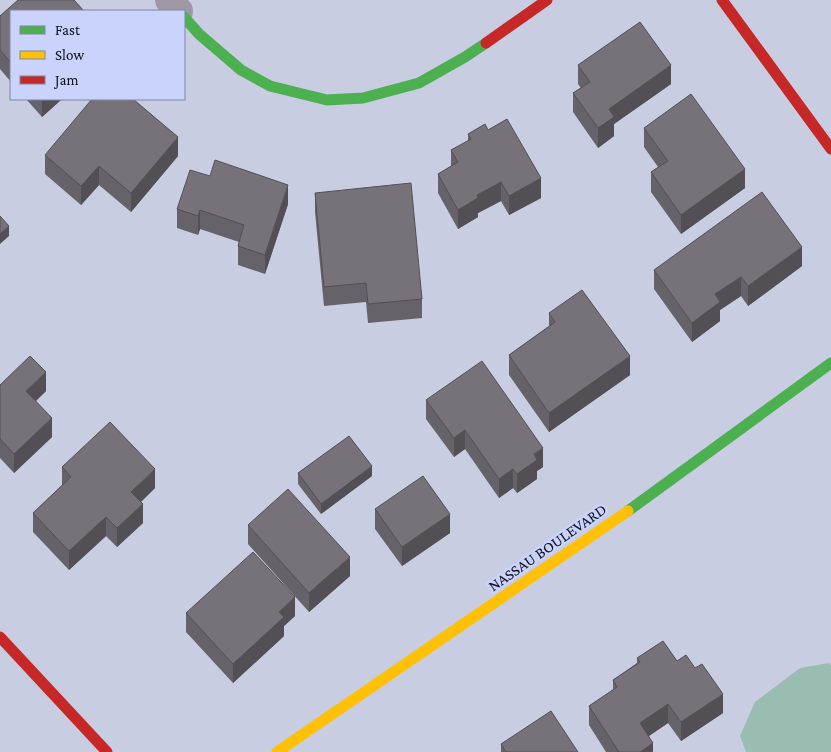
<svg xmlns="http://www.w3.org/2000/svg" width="831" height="752" viewBox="0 0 831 752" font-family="'Crimson Pro',serif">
  <rect width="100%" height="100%" fill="#c8cde2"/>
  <path fill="#99bdb0" d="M829,663L831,665V752H746L740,736L755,702L800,668Z"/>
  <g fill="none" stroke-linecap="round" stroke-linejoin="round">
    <path stroke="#9f97a6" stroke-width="28" d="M169,0L179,11"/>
    <path stroke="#4caf50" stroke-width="11" d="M184,17L199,34L241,70L270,86L327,100L363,98L419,83L465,57L486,43
      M628,511L831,363"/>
    <path stroke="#ffc107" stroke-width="11" d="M277,752L628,511"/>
    <path stroke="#c62828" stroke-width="11" d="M722,0L831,149
      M486,43L547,0
      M0,637L107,752"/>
  </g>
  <path fill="#666269" d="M11,11V82L0,69V16Z
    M578,65L671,84L614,124V136L598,148L573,112V93L581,88L578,84Z
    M26,99H62L42,117Z
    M644,128L745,188L681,234L651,192V172L658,167L644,147Z
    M488,130L541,198L509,215L501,201L478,213V217L458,229L438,193V174L451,166V150L468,141V134Z
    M45,155L178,156L131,212L99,185L81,205L45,174Z
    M315,193L422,299V318L368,323L366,302L324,306L315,212Z
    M288,204L265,274L238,265V246L239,242L200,229L198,235L177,228V209Z
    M802,266L748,306L741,296L720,310V321L692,342L654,289V270Z
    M549,313L630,375L549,432L509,375V355L549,327Z
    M0,385L46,391L36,401L52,437L14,473L0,458Z
    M426,400L543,467L537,471V479L517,493L513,488L499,498L465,449L454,457L426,419Z
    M62,467L155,488L141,502L143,523L117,547L106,536L69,570L33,532V513L62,485Z
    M298,473L372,476L321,514L298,484Z
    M375,509L450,533L402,566L375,529Z
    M248,525L350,576L309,612L248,544Z
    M186,613L295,616L284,626V636L233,683L186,632Z
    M637,658L677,661L723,713L681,741L668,723L649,736L653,752H606L589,725V706L613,690V680L637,663Z
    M501,744L578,752H501Z"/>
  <path fill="#535055" d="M671,65V84L614,124V136L598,148V128L609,109Z
    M42,99H62L42,117Z
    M178,137V156L131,212V193Z
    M99,166V185L81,205V186Z
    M745,169V188L681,234V215Z
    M541,178V198L509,215V196Z
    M501,182V201L478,213V217L458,229V210L477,195Z
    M288,185V204L265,274V255Z
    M200,210V229L198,235V216Z
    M9,226V236L0,244V234Z
    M802,247V266L748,306V286Z
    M741,277V296L720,310V321L692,342V323L715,294Z
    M630,356V375L549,432V413Z
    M46,372V391L26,410V391Z
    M52,418V437L14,473V454Z
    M465,430V449L454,457V438Z
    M543,448V467L537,471V479L517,493V474L534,454Z
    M372,466V476L321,514V504Z
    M155,469V488L131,511V492Z
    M513,469V488L499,498V479Z
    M143,504V523L117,547V528Z
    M450,514V533L402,566V547Z
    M106,517V536L69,570V551Z
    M350,557V576L309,612V593Z
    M295,597V616L284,626V636L233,683V664L279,612Z
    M723,694V713L681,741V722Z
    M668,704V723L640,742V723Z
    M653,743V752H640Z"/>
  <path fill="#77727a" stroke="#535055" d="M18,0H74L84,11H11V63L0,50V16Z
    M640,22L671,65L609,109L614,117L598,128L573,93L590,82L578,65Z
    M691,94L745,169L681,215L651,172L668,161L644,128Z
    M92,99H133L178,137L131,193L99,166L81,186L45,155Z
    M507,119L541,178L509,196L501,182L477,195L478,198L458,210L438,174L458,162L451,150L471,139L468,134L485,124L488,130Z
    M215,160L288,185L265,255L238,246L244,225L200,210L198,216L177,209L190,170L210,176Z
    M411,183L422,299L368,304L366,283L324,287L315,193Z
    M762,192L802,247L748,286L741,277L715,294L720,302L692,323L654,270Z
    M0,216L9,226L0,234Z
    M582,290L630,356L549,413L509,355L555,322L549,313Z
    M30,356L46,372L26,391L52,418L14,454L0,439V385Z
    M482,361L543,448L534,454L537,460L517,474L513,469L499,479L465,430L454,438L426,400Z
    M110,422L155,469L131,492L143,504L117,528L106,517L69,551L33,513L71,477L62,467Z
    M349,436L372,466L321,504L298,473Z
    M423,476L450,514L402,547L375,509Z
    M288,489L350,557L309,593L248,525Z
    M253,552L295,597L279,612L284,617L233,664L186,613Z
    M663,641L677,661L686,655L695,668L702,664L723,694L681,722L668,704L640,723L653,743L640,752H619L589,706L617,687L613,680L640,662L637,658Z
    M551,711L578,752H506L501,744Z"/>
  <g text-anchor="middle" stroke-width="5" stroke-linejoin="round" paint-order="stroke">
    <g font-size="16" fill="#0d101d" stroke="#cad3fb">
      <text transform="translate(547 547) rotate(-35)" y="6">NASSAU BOULEVARD</text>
    </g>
  </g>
  <rect x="10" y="10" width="175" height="90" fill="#cad3fb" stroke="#7e85a2"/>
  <rect x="20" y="26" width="25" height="8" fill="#4caf50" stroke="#7e85a2"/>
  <text x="55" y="35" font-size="15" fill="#0d101d">Fast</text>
  <rect x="20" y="51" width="25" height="8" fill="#ffc107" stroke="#7e85a2"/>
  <text x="55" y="60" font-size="15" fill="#0d101d">Slow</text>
  <rect x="20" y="76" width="25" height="8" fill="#c62828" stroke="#7e85a2"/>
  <text x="55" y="85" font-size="15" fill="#0d101d">Jam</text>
</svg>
